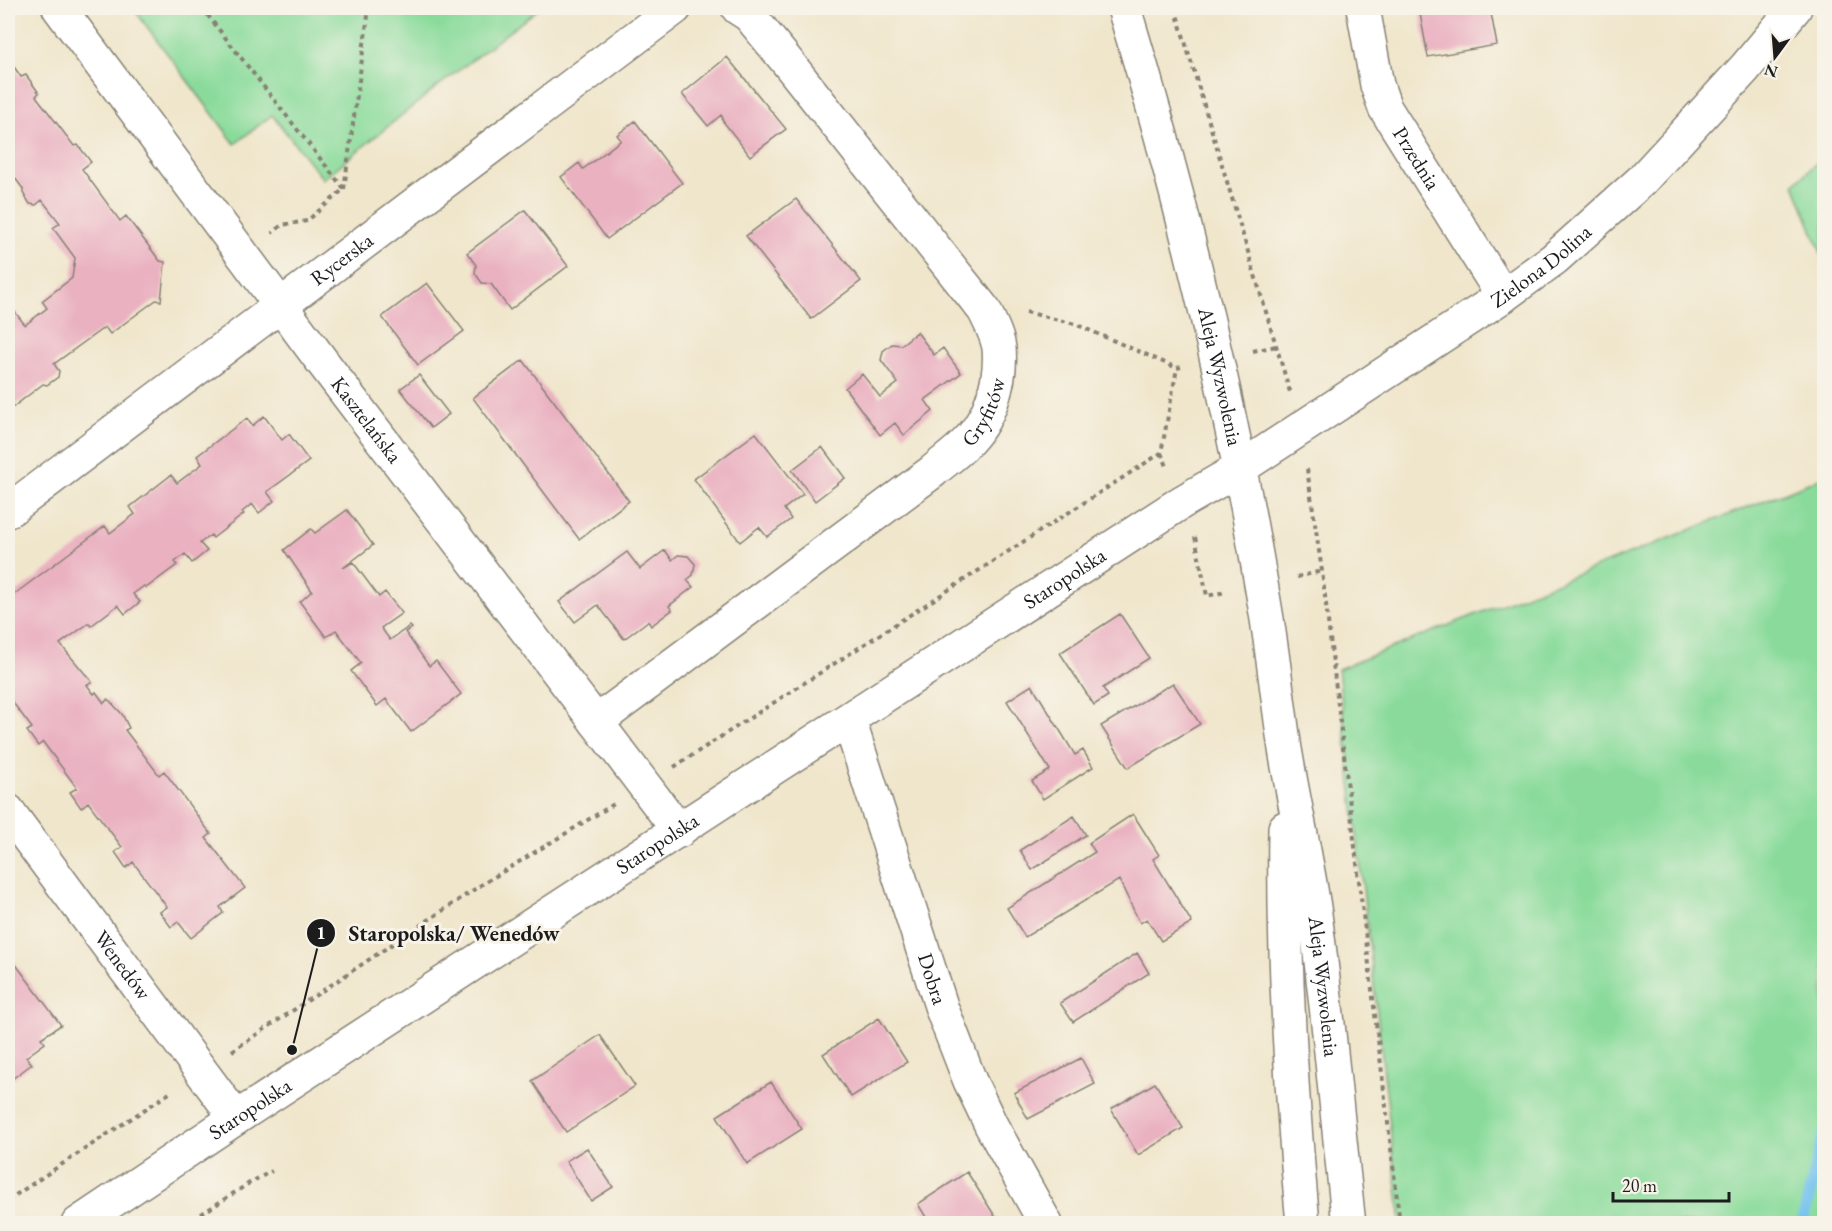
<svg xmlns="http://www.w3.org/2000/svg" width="1832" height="1231" viewBox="0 0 1832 1231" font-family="'EB Garamond',serif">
  <rect width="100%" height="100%" fill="#f7f3e8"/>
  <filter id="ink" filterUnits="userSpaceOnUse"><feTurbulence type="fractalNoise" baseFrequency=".0167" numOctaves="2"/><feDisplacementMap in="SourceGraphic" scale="12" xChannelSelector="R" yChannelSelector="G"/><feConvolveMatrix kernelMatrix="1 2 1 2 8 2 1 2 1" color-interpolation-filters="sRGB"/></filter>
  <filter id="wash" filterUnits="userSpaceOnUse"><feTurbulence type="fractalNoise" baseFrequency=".008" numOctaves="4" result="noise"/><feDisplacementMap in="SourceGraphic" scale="24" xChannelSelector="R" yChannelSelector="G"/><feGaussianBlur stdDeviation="1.35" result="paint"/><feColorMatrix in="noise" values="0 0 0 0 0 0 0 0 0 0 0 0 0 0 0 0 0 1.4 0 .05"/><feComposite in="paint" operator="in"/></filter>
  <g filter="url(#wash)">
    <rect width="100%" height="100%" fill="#f0e6cc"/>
    <path fill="#8adb9b" stroke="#537c5c" stroke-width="1.5" d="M133,8H540L433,90L323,179L272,115L235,144Z
      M1824,156V260L1794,184Z
      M1824,477V1223H1401L1338,669Z"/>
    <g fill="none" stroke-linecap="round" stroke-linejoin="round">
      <path stroke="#73c2ee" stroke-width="12" d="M1802,1224L1824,1135"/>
    </g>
    <g id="blocks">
      <path fill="#eab1c1" d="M1419,8H1490L1497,45L1428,57Z
        M727,57L786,129L750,156L722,120L723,118L721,115L708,126L682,94Z
        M8,58L21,77L26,75L39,93L36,96L74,146L78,145L91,162L82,169L120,221L126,216L160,261L165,262L161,301L156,300L110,334L105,327L54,364L59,371L58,377L47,385L43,384L8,411V303L25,325L47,308L42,301L72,278L75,258L53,228L60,223L42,200L36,205L30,204L23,193V189L8,168Z
        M635,121L682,183L607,239L561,177L579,163L583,169L603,154L621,140L617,135Z
        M796,199L861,281L811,319L746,236Z
        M525,210L568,266L510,310L491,284L482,283L475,273L476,265L467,253Z
        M427,283L464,331L418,365L382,317Z
        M917,332L934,355L943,348L961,373L925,400L933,411L904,435L895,423L880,435L845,388L862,374L880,397L898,383L881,360L883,351L892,344L901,345Z
        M523,360L629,501L579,539L473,398Z
        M419,375L449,414L431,428L400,389Z
        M264,416L282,440L289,434L309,461L267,492L274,501L259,513L252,504L242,512L244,514L213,538L211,535L200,543L207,551L192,563L185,554L175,562L177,565L146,588L144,586L133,594L140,602L125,614L118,605L91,626L89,623L60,644L92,682L87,685L94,694L96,692L104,703L108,699L122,714L129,728L125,730L159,775L164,771L211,834L206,838L245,888L220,907L223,913L191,938L178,922L171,927L160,912L167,907L133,862L126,868L115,852L122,847L88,802L81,808L70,792L77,788L43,742L38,746L27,731L32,728L8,696V599L105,526L110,533L135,514L130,507L171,475L177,483L202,464L197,456L247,418L252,426Z
        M756,433L803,494L784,509L791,519L767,537L759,527L740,542L694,479Z
        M822,447L845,478L815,501L792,470Z
        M347,510L373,545L343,568L353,562L379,597L385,592L402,613L381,628L390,640L410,626L412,628L405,632L429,666L436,661L461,694L411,732L386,699L377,706L351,671L361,663L336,630L326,637L300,602L312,591L284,550L311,529L315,533Z
        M665,550L672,560L678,555L688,556L695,564L693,575L687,580L693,587L669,606L672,610L651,626L648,621L624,639L598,605L575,622L559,602L627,552L640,569Z
        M1120,614L1149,658L1103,688L1108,696L1094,705L1060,653Z
        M1173,683L1200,724L1128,768L1101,726Z
        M1032,685L1075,755L1083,750L1093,767L1043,799L1032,781L1050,770L1007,701Z
        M1133,814L1159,855L1153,859L1192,923L1161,941L1147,919L1140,923L1119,880L1025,937L1007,908L1095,852L1089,843Z
        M1074,816L1086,835L1032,870L1020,850Z
        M1137,953L1149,973L1073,1022L1060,1003Z
        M8,954L61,1025L41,1038L45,1043L26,1057L32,1064L8,1082Z
        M879,1018L907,1062L851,1097L823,1054Z
        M600,1035L635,1086L566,1132L532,1081Z
        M1081,1058L1095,1084L1028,1119L1014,1093Z
        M771,1082L802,1129L747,1164L717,1116Z
        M1155,1083L1183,1128L1138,1155L1111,1109Z
        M587,1148L613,1187L591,1201L566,1161Z
        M967,1172L1000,1224H930L918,1204Z"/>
    </g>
  </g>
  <g filter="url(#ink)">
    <use href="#blocks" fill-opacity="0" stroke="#868174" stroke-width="1.5"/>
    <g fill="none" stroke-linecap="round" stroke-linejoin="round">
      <g stroke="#868174" stroke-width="36">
        <g id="minor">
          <path id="s1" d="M59,8L324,364L679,831"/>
          <path id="s2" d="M1363,8L1377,85L1385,108L1503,296"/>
          <path id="s3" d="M8,511L675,8"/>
          <path id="s4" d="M849,720L942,1009L970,1081L991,1125L1046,1224"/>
          <path id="s5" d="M596,722L932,472C942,463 954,455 964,445C989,422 1002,382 999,348C997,335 990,322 984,310L785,59L749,15L738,8"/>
          <path id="s6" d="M8,811L236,1118"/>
          <path id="s7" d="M78,1224L236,1118L1182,502L1239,469L1503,296L1554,259L1641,181L1745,68L1795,8"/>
        </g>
      </g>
      <g stroke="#868174" stroke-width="36">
        <g id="tertiary">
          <path id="s8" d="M1124,8C1183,203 1232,406 1265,607C1273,654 1278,702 1285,749C1294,804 1307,859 1315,914C1329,1017 1337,1120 1349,1224"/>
          <path d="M1285,828C1283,961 1291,1092 1303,1224"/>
        </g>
      </g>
      <path stroke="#868174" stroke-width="4" stroke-dasharray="4.5 4.5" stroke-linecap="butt" d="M202,8L344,189L307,221L282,225L272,233
        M1175,8L1290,392
        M344,189L369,8
        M1026,312L1075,324L1177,368
        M1253,351L1276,346
        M1161,453L1168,468
        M1307,469L1322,571L1400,1224
        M1195,537L1207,596L1225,592
        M1297,577L1322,571
        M674,767L1161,453L1177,368L1181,367
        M232,1051L481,885L614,804
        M8,1200L171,1092
        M186,1224L251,1182L272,1171"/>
      <use href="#minor" stroke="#fff" stroke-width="33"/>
      <use href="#tertiary" stroke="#fff" stroke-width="33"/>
    </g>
  </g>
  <g text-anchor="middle" stroke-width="6" stroke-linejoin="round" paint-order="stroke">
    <g font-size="21" fill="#1c1c1c" stroke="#f7f3e8">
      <text dy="7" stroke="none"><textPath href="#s2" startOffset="162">Przednia</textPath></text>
      <text dy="7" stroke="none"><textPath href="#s3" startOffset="418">Rycerska</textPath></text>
      <text dy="7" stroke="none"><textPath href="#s7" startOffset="1749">Zielona Dolina</textPath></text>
      <text dy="7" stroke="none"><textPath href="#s8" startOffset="381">Aleja Wyzwolenia</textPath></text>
      <text dy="7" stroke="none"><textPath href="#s5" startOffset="500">Gryfitów</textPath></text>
      <text dy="7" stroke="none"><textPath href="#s1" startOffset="514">Kasztelańska</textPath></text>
      <text dy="7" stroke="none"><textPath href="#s7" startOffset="1179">Staropolska</textPath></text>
      <text dy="7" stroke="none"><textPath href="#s7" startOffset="693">Staropolska</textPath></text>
      <text dy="7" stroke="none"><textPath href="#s6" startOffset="192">Wenedów</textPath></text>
      <text dy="7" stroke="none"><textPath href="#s4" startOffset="272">Dobra</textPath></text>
      <text dy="7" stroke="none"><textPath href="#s8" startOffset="1000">Aleja Wyzwolenia</textPath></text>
      <text dy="7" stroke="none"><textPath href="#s7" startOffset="207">Staropolska</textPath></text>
    </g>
  </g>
  <path fill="none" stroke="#1c1c1c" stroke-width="2" d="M292 1050L321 933"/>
  <g fill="#1c1c1c" stroke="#f7f3e8" stroke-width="2">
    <circle cx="292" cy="1050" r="6"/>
    <circle cx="321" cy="933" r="15"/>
  </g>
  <g font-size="18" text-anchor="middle" font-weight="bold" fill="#fff">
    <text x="321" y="939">1</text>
  </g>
  <g font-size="22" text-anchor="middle" font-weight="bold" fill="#1c1c1c" stroke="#f7f3e8" stroke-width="6" stroke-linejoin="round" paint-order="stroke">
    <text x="454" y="941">Staropolska/ Wenedów</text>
  </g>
  <rect width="1832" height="1231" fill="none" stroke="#f7f3e8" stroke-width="30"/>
  <g transform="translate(1775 57) rotate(196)" stroke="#f7f3e8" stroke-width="4.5" paint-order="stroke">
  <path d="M0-4.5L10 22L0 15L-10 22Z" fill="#1c1c1c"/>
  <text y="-9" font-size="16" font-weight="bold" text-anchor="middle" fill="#1c1c1c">N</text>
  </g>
  <path d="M1613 1192v9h116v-9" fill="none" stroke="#1c1c1c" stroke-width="3"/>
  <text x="1622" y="1192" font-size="18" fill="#1c1c1c" stroke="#f7f3e8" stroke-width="4.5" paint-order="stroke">20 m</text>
</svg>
